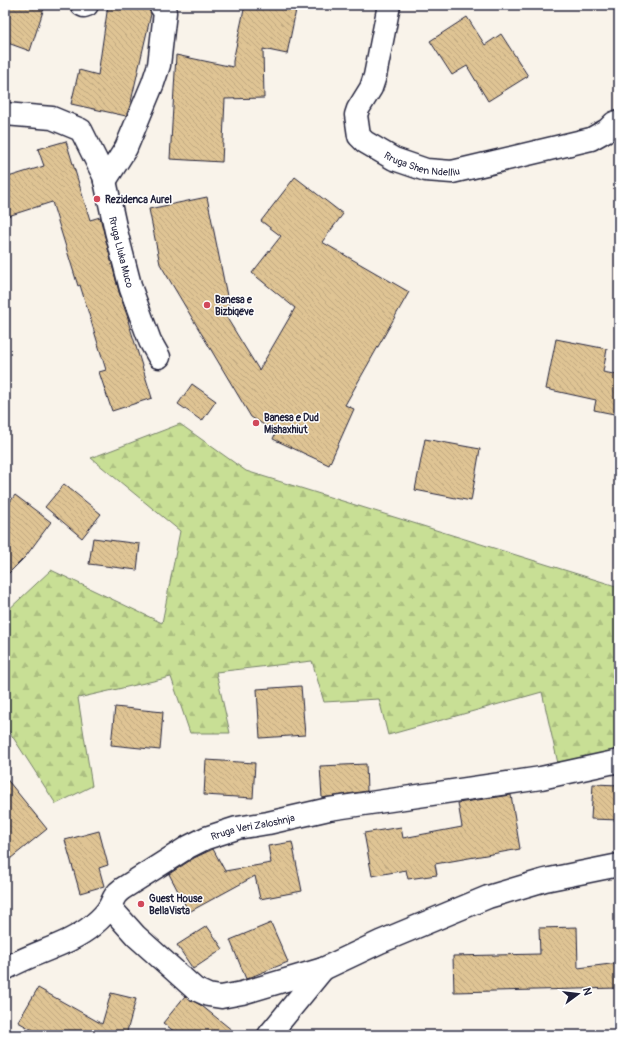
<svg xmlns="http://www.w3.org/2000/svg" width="624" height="1040" viewBox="0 0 624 1040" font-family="Pangolin,sans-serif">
  <defs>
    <pattern id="forest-firs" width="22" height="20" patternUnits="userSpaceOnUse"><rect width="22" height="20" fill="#c8df95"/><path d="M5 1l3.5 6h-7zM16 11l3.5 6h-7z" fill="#acbf81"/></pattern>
    <pattern id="building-back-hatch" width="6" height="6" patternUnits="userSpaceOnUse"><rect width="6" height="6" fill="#dfc494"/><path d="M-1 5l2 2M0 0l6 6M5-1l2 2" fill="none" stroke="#bfa880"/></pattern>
  </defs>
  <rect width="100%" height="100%" fill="#f9f3ea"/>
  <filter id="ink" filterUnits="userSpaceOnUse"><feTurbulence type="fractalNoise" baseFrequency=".025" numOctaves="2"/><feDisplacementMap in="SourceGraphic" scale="8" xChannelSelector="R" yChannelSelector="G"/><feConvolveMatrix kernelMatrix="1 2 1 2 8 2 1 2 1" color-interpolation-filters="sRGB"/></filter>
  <g filter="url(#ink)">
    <path fill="url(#forest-firs)" stroke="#758068" d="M180,424L246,471L619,587V757L559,768L542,692L388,735L379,699L324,702L312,661L216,672L230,733H190L171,677L78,698L92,786L56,804L7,728L5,729V613L51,570L162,623L180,531L91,458Z"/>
    <path fill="url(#building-back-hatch)" stroke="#22223b" d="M5,5H45L30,51L5,42Z
      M108,5H133L148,7L151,14L130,106L126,116L71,104L79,70L98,75Z
      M245,5H297L287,54L263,49L264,98L225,99L222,162L170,159L176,55L233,67V61Z
      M467,17L485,45L501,34L528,76L488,101L467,66L452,75L430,41Z
      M66,141L90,220L100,217L119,292L129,321H128L152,398L112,411L99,372L106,370L80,285L78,286L52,202L5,217V178L44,166L38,149Z
      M295,177L343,214L322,242L409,292L345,405L354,409L329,465L273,439L276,432L251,417L160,264L149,209L207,197L229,306L222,310L259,370L295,308L252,273L281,236L261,221Z
      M556,339L607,349L603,372L619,375V415L594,410L596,400L546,389Z
      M192,384L216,401L202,421L178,404Z
      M425,439L480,449L471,501L415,490Z
      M64,484L101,514L82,538L45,507Z
      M15,495L51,522L26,556L5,577V509Z
      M93,538L140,544L137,570L89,564Z
      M301,686L305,735L260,738L257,689Z
      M115,707L163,712L160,750L111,745Z
      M206,760L255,763L253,798L204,795Z
      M366,764L367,791L322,798L320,766Z
      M5,777L47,829L5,863Z
      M593,784L619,785V820L591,819Z
      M511,795L520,849L435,864L437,875L408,879L406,870L372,876L364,833L401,827L403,838L462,827L458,803Z
      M99,831L108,865L99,868L104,886L80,893L65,840Z
      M292,842L302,891L260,899L255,876L189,912L169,874L194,858L213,849L225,871L271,863L268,846Z
      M271,923L288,962L246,979L230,940Z
      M207,926L223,949L193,969L177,945Z
      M577,927L578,968L619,963V988L454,992L453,956L540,954L539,928Z
      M38,988L102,1024L111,993L136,999L126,1035H42L18,1022Z
      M185,996L202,1006L238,1035H179L163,1023Z"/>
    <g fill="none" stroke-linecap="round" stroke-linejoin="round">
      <g stroke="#22223b" stroke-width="25">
        <g id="minor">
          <path d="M82,5L84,6L87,5"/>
          <path id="s1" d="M389,5L375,76L371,88L358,109L356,115L359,136L365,142L394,159L426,170L452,172L591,139L607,130L614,123L619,121"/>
          <path id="s2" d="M5,114L52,118L81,130L104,176L116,231L131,289L150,341L159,357"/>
          <path d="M105,181L126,148L153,83L159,65L165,12L160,5"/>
          <path d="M110,907L136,936L195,989L208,995L221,997L242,993L323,969L380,942L488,897L545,880L619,865"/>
          <path id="s3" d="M5,969C33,952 68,946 93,925C99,920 107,912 110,906C114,898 114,895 122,889L188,847L206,838L237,828L268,823L329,809L541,778L619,761"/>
          <path d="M269,1035L323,969"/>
        </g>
      </g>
      <use href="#minor" stroke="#fff" stroke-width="22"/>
    </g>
  </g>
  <g fill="#d1495b" stroke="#fff" stroke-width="1.5">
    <circle cx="97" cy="199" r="4"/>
    <circle cx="207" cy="305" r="4"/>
    <circle cx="256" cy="423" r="4"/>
    <circle cx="141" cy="904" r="4"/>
  </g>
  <g text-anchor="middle" stroke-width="3" stroke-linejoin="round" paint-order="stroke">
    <g font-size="10" fill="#22223b" stroke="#fff">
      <text dy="4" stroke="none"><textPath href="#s1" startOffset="208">Rruga Shen Ndelliu</textPath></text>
      <text dy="4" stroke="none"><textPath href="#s2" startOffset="208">Rruga Lluka Muco</textPath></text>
      <text dy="4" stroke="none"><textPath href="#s3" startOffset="292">Rruga Veri Zaloshnja</textPath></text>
    </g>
    <g font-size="10" font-weight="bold" fill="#22223b" stroke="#fff" text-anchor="start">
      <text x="105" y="203">Rezidenca Aurel</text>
      <text x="215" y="303">Banesa e<tspan x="215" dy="12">Bizbiqëve</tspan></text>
      <text x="264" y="421">Banesa e Dud<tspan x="264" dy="12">Mishaxhiut</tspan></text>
      <text x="149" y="902">Guest House<tspan x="149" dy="12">BellaVista</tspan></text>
    </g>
  </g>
  <rect width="624" height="1040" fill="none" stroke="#fff" stroke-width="20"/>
  <rect x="10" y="10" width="604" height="1020" fill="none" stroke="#22223b" stroke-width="1.5" filter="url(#ink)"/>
  <g transform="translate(578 994) rotate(75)" stroke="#ffffff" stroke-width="3" paint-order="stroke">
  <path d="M0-3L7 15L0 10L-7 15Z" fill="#22223b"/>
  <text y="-6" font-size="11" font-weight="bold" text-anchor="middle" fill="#22223b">N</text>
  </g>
</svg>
